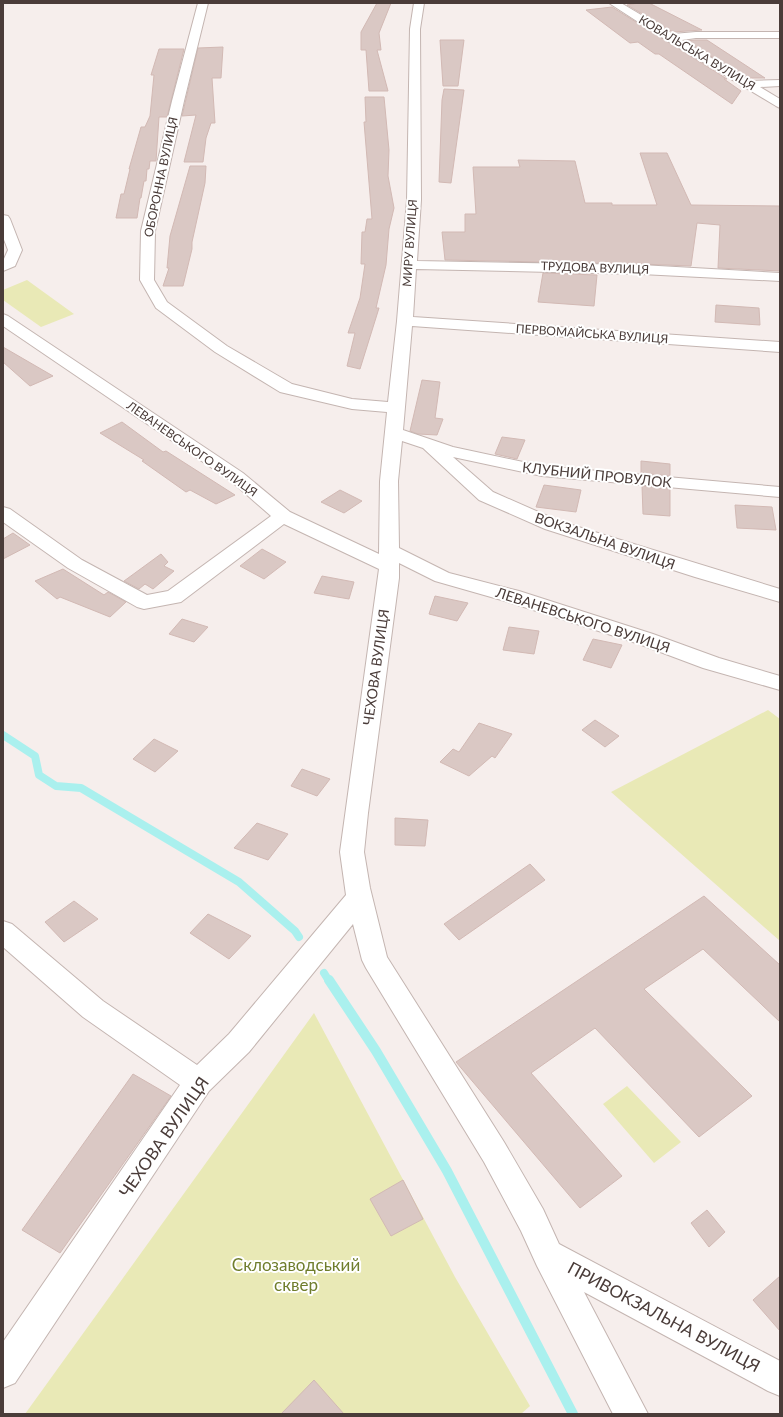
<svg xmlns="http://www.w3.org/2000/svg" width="783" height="1417" viewBox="0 0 783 1417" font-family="Lato,sans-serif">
  <rect width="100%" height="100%" fill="#f6eeec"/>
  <path fill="#e9e9b6" d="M27,280L74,314L41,327L3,300V290Z
    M768,710L780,719V941L611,792Z
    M314,1013L455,1277L530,1406L521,1414H25Z
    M627,1086L681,1142L654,1163L603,1104Z"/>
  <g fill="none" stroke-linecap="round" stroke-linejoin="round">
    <path stroke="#aaf0ee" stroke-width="8" d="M3,735L35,756L39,775L56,786L81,788L239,882L295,931L299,937
      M324,973L329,981"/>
    <path stroke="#aaf0ee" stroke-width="10" d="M329,980L376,1051L447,1171L573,1414"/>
  </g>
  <path fill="#dac8c4" stroke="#d2b9b4" d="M377,3H391L379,33L381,50H377L388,91H369L366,50H361V32Z
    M639,3H649L702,30L673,32L627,5Z
    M612,7L727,79H724L741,91L732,104L659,54H655L638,42L630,43L586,10Z
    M440,40H464L458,86H443Z
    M696,40H707L765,78H747L686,41Z
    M223,47L221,78H212L215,123H211L206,138L203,162H184L196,115L182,116L198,48Z
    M159,49H184L167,117H159L156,161H150L149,169H147L146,181H144L141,198H140L137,218H116L121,194H124L130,169H129L141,127H145L150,116L154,75H151Z
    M444,89L464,90L451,183L439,182L442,100Z
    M365,97H384L389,150L388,176L394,208L389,229L386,265L376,308H379L360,369L347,366L355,333H348L360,298L365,264H361L362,232H365L367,219H372L364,122H366Z
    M640,153H667L691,205L780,206V271L718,268L720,225L697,223L691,266L641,264L445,260L442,232H465V214H476L473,167H520L518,160L575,161L585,203H612V205H657Z
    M190,166H206L205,183L192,242V249L183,286H163L169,268H167L170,236Z
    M543,273L597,275L594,306L538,302Z
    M716,305L759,308L760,325L715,322Z
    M3,347L53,376L30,386L3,362Z
    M422,380L440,382L435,418L443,419L437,435L418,434L410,431Z
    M122,422L163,452L166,451L235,495L216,504L190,490L186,492L142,461L144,460L100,433Z
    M502,437L525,440L517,459L495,454Z
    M641,461L670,464V476L641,473Z
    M544,485L581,490L576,512L536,507Z
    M642,486L670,489V516L643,514Z
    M340,490L362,501L344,513L321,502Z
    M735,505L772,507L776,530L737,528Z
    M13,533L30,545L3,559V539Z
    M262,549L286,562L264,579L240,566Z
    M161,554L168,562L164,566L174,571L153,589L145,584L139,589L124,581Z
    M63,569L104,595L108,592L126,602L110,617L60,597L57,599L35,581Z
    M322,576L354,582L349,599L314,593Z
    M435,596L468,603L457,621L429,614Z
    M182,619L208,627L194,642L169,634Z
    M509,627L539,631L534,654L503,650Z
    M593,639L622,645L611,668L583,660Z
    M595,720L619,736L605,747L582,730Z
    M479,723L512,734L495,758L492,756L469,776L440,762L453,749L459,752Z
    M154,739L178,751L155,772L133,759Z
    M302,769L330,779L317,796L291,786Z
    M395,818L428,820L425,846L395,845Z
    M257,823L288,834L268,860L234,848Z
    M530,864L545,880L459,940L444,924Z
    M704,896L780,965V1022L703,949L644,989L752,1096L699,1137L595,1028L531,1073L622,1176L580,1208L456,1062Z
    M74,901L98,919L64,942L45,922Z
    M208,914L251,936L229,959L190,933Z
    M133,1074L171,1096L60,1253L22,1230Z
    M403,1180L423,1219L391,1236L370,1199Z
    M707,1210L725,1232L709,1247L691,1223Z
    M780,1276V1331L753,1300Z
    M314,1380L344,1414H281Z"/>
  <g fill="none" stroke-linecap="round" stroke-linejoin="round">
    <g stroke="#c4b5b1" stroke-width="2">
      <path id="minor" d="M198,3H208L184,101L155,231L154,280L167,302L227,346L292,384L352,399L388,402L397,321L407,200L410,29L414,3H424L420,29L421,200L417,261L641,265L780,273V281L641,274L416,269L413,317L780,342V352L412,326L403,430L453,447L542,466L780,487V497L542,476L453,457L493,492L559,521L780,589V602L695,577L545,529L479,500L423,448L402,441L398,481L399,548L449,573L519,591L653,634L719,658L780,676V690L703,668L639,644L505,601L435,581L399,563V578L368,813L364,852L370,888L387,957L504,1142L543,1209L559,1244L780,1361V1396L768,1391L584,1292L648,1414H613L537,1266L521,1231L484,1162L366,968L362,960L353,924L249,1052L209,1091L15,1383L3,1388V1342L180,1085L83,1017L3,947V921L12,924L103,1001L197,1065L229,1034L346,895L340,852L379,569L284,524L181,602L144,609L137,607L68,568L3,522V507L10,509L82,560L147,595L168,591L271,516L231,481L3,326V314L8,316L243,473L290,512L379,554L380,481L387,412L352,409L280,392L215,352L156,308L140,280L141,231L172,101Z
        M609,3H621L673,34L696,32H780V38H696L682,40L749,81L780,80V86L760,87L780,99V108L776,106L666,40Z
        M3,215L8,216L10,219L22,250L15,266L3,271V261L8,250L3,237Z"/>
    </g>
    <use href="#minor" fill="#fff" fill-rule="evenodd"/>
  </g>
  <g text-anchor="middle" stroke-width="4" stroke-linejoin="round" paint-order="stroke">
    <g font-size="12" fill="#4a3c39" stroke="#fff">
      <text transform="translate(697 53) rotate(31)" y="4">КОВАЛЬСЬКА ВУЛИЦЯ</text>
      <text transform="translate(161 177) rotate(-78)" y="4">ОБОРОННА ВУЛИЦЯ</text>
      <text transform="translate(410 243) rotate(-86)" y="4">МИРУ ВУЛИЦЯ</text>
      <text transform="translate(595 268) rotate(2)" y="4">ТРУДОВА ВУЛИЦЯ</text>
      <text transform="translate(592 334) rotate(4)" y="4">ПЕРВОМАЙСЬКА ВУЛИЦЯ</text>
      <text transform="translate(192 449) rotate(35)" y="4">ЛЕВАНЕВСЬКОГО ВУЛИЦЯ</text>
    </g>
    <g font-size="14" fill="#4a3c39" stroke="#fff">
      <text transform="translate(597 475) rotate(6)" y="5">КЛУБНИЙ ПРОВУЛОК</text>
      <text transform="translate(605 541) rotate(19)" y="5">ВОКЗАЛЬНА ВУЛИЦЯ</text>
      <text transform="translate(583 620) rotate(18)" y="5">ЛЕВАНЕВСЬКОГО ВУЛИЦЯ</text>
      <text transform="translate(376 667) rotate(-82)" y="5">ЧЕХОВА ВУЛИЦЯ</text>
    </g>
    <g font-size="17" fill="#4a3c39" stroke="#fff">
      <text transform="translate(164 1137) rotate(-55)" y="6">ЧЕХОВА ВУЛИЦЯ</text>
      <text transform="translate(664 1317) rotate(28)" y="6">ПРИВОКЗАЛЬНА ВУЛИЦЯ</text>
    </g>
    <g font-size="17" fill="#6f7d2c" stroke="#fff">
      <text x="296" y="1271">Склозаводський<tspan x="296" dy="20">сквер</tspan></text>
    </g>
  </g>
  <rect width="783" height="1417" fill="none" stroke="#4a3c39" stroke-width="8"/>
</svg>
